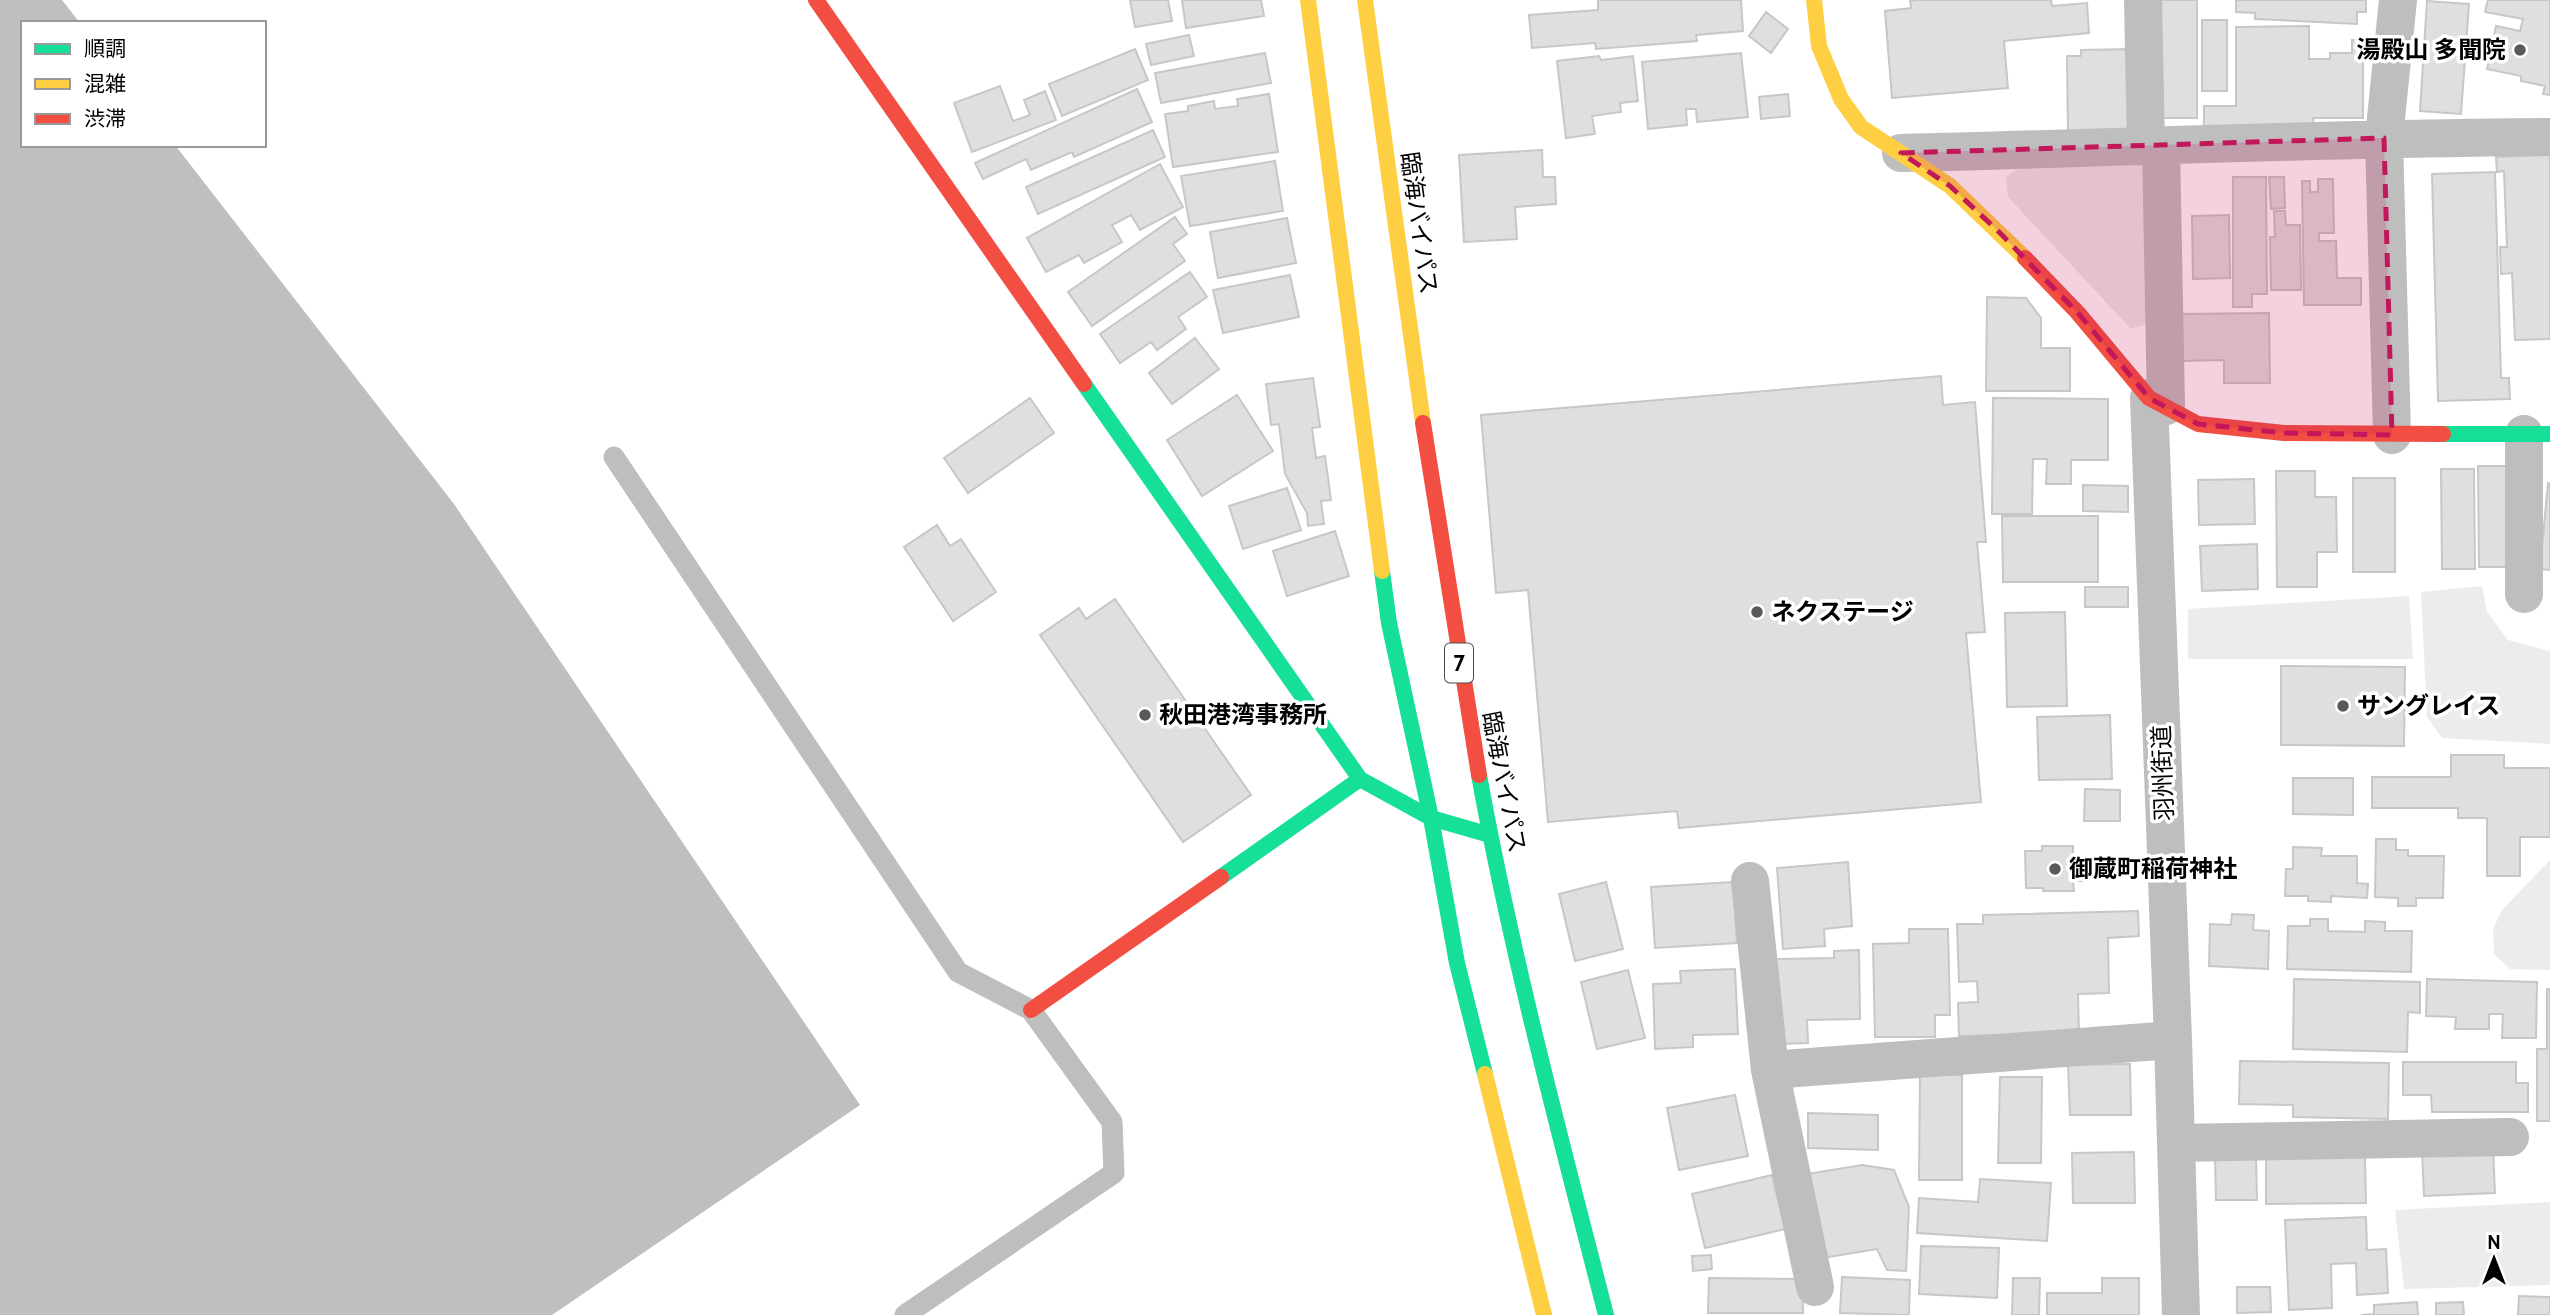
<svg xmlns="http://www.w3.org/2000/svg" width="2550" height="1315" viewBox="0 0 2550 1315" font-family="Cabin,'Noto Sans JP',sans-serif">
  <rect width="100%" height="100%" fill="#fff"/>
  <path fill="#ececec" d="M2144,159L2152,322L2131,329L2008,197L2006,177L2027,162Z
    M2482,586L2487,612L2508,640L2550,651V744L2442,738L2427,717L2421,592Z
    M2409,596L2413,659H2188V609Z
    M2550,860V970L2510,969L2494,954L2493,929L2502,910Z
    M2550,1202V1285L2404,1289L2395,1210Z"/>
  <path fill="#bfbfbf" d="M0,0H62L80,23H23V145H175L454,504L860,1105L552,1315H0Z"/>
  <path fill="#dfdfdf" stroke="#c7c7c7" stroke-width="2" d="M1130,0H1168L1172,21L1135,27Z
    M1182,0H1261L1264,16L1186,28Z
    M1598,0H1741L1743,31L1696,35L1697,41L1596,49L1595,43L1532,48L1529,15L1598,10Z
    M2051,0L2052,6L2087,3L2089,33L2004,41L2008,88L1892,98L1885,11L1911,8L1910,1L1917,0Z
    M2157,0H2197V118H2158Z
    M2236,0H2366V12H2357V24L2255,19V13L2236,12Z
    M2488,0H2550V95L2543,94L2545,86L2521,81V76L2487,69L2496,26L2520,31L2523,19L2485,12Z
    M2427,1L2469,4L2461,114L2420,111Z
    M1766,12L1788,29L1771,53L1749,36Z
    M2202,20H2227V91H2202Z
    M2309,26V59H2330V53H2352V40H2363V118H2313L2314,126L2204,127V106H2236V27Z
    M1189,35L1194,56L1151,65L1146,44Z
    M1135,49L1148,80L1062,116L1049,84Z
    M2131,49L2132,133L2068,134L2067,56H2081V50Z
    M1265,53L1271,83L1161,103L1155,73Z
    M1741,53L1748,117L1697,122L1696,109H1686L1687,125L1648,129L1642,62Z
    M1599,56L1601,60L1633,56L1638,101L1620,103L1621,112L1592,116L1595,134L1566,138L1557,61Z
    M1000,86L1013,121L1030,115L1024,100L1045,91L1056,120L972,152L954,103Z
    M1137,89L1152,122L1074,157L1072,152L1031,170L1026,159L983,179L975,163Z
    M1269,94L1278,152L1173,167L1165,114L1188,111V106L1214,101L1215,109L1238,106L1237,99Z
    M1788,94L1790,116L1761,119L1759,97Z
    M1153,130L1165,157L1038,214L1026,187Z
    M1542,150L1543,177H1555L1556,204L1515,207L1517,239L1464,242L1459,155Z
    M2550,155V339L2515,340L2512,273L2501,274L2500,247H2507L2504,171L2497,172L2496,157Z
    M1275,161L1283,211L1190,226L1181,176Z
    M1160,164L1183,207L1140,230L1131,215L1112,225L1122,242L1084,263L1079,255L1046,272L1027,238Z
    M2495,172L2501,378H2509L2510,399L2438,401L2432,174Z
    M2233,177H2266L2267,294H2252V307H2233Z
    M2269,177H2284L2285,208L2271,209Z
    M2318,179H2333L2334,233H2319V241H2336L2337,278H2361V305H2304L2302,181H2310V192H2318Z
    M2274,211H2285L2286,225H2300L2301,290H2271L2270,237H2275Z
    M2229,215L2230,278L2193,279L2192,216Z
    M1175,217L1187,234L1173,244L1185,261L1092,326L1068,292Z
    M1287,218L1296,263L1218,278L1210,232Z
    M1190,272L1207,297L1178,317L1186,329L1157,350L1151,342L1120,363L1100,334Z
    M1290,275L1299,317L1223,333L1213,290Z
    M1987,297L2026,298L2041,318V348H2070V391H1986Z
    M2269,313L2270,383H2224V360L2180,361L2179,314Z
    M1195,338L1219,369L1172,404L1149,373Z
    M1941,376L1943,405L1975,402L1986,542H1977L1985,632L1966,633L1981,802L1679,828L1677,811L1548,822L1528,590L1496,593L1481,415Z
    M1313,378L1320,427L1312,428L1316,458L1325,456L1331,500L1321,501L1324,524L1308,526L1307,513L1285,474L1279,424L1271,425L1266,384Z
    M1237,395L1273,451L1202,496L1167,440Z
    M1030,398L1054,433L968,493L944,458Z
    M1993,398L2108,399V460H2071V484H2046L2047,459H2033L2032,514H1992Z
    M2478,466H2511L2512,567H2479Z
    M2441,469H2474L2475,569H2442Z
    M2276,471H2315V497H2336L2337,552H2317V587H2277Z
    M2353,478H2395V572H2353Z
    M2254,479L2255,524L2199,525L2198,480Z
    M2548,483H2550V570L2540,569Z
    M2083,485L2128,486V512L2083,511Z
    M1287,488L1301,530L1243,549L1229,506Z
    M2002,516H2098V582H2003Z
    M937,525L950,546L961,539L996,592L953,621L904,547Z
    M1335,531L1349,576L1287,596L1273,551Z
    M2257,544L2258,589L2202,591L2200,546Z
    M2085,587H2128V607H2085Z
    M1115,599L1251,795L1183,842L1040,635L1079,608L1086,619Z
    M2065,612L2067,706L2007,707L2005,613Z
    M2281,666L2405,667L2404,746L2281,745Z
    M2110,715L2112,779L2039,780L2037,717Z
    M2451,755H2504V768H2550V837H2520V876H2487V818H2458V808H2372V777H2451Z
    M2293,778H2353V815L2293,814Z
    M2085,789L2120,790V821H2084Z
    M2376,839H2396V850H2408V856H2444L2443,898H2416V906H2398V898L2375,897Z
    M2042,846H2073V857H2085V881H2073L2074,891H2043V888H2026L2025,851H2042Z
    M2293,847L2322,848L2321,856H2357V883L2368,884L2367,898L2331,896V902L2308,901V896H2285L2286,869H2293Z
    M1848,862L1852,926L1824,929L1825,946L1783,949L1777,868Z
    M1606,882L1623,949L1575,961L1559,894Z
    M1733,882L1737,943L1655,948L1651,887Z
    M2138,911L2139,936L2108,938L2109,993L2078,994L2079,1033L1959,1036L1958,1003L1978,1002L1977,981L1959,982L1957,924H1983V915Z
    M2232,914L2254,915L2253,930L2269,931L2268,969L2209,966L2210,924L2231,925Z
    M2310,919H2328V931L2365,932V921L2385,922V931H2412L2411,972L2287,969L2288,926H2310Z
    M1909,929H1948L1950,1015H1935V1037H1875L1873,944L1909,943Z
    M1859,950L1860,1019L1807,1020L1808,1043L1777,1044L1775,959L1834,958V951Z
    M1735,969L1738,1034L1693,1035V1047L1655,1049L1653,984L1681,983L1680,971Z
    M1628,970L1645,1038L1597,1049L1581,982Z
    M2294,979L2420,982V1013L2408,1012L2407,1052L2293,1049Z
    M2427,979L2537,982L2536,1038H2502L2503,1014H2489V1029H2455L2456,1017L2426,1016Z
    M2547,989H2550V1121H2537V1049H2547Z
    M2240,1061L2389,1063L2388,1119L2293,1117V1105L2239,1104Z
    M2403,1062H2516V1083H2528V1112H2432L2431,1095H2403Z
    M2130,1064L2131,1115H2070L2068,1065Z
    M1920,1075H1962V1180H1919Z
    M2000,1077H2042L2041,1163H1998Z
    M1735,1095L1748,1156L1679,1170L1667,1108Z
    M1808,1113L1878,1115V1150L1808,1148Z
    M2493,1148L2495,1193L2424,1196L2422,1151Z
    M2134,1152L2135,1203H2073L2072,1153Z
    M2365,1156L2366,1203L2266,1204V1158Z
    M2256,1157L2257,1200H2216L2215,1158Z
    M1862,1165L1894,1170L1909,1207L1906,1271L1887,1270L1877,1249L1822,1258L1807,1174Z
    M1772,1175L1785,1229L1705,1248L1692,1194Z
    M1980,1179L2051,1183L2047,1241L1917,1233L1919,1198L1978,1202Z
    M2366,1217L2367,1250L2386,1249L2388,1293L2357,1295L2356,1263L2331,1264L2332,1308L2289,1310L2285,1220Z
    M1921,1246L1999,1248L1997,1298L1919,1294Z
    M1711,1255L1712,1269L1693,1271L1692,1256Z
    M1842,1277L1910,1280L1909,1315L1840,1313Z
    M1709,1278L1803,1279V1313H1708Z
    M2013,1278H2040L2039,1315H2012Z
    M2102,1278H2139V1315H2047V1293H2102Z
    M2237,1287H2270L2271,1312L2237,1313Z
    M2519,1296L2550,1297V1315H2518Z
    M2417,1302L2418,1315H2361L2374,1314V1305Z
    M2463,1302L2464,1315H2436V1303Z"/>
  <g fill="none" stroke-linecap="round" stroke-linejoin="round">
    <path stroke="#bebebe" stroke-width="21" d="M614,457L958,972L1031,1010L1112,1122L1114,1173L905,1315"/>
    <path stroke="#bebebe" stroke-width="38" d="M2143,0L2146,147
      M2161,147L2166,406
      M1901,153C2117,148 2333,138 2550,137
      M2149,398L2173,1040L2181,1315
      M2392,435L2384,138L2398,0
      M2524,594V434
      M1750,881L1770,1070L1815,1287
      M1770,1070L2173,1040
      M2176,1143L2510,1137"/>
    <path stroke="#16e098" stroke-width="16" d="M1084,384L1360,779L1431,818L1490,835
      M2443,434H2550
      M1382,571L1389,623L1431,818L1457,963L1485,1074
      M1479,775C1512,957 1560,1136 1606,1315
      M1221,877L1360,779"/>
    <path stroke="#ffcf43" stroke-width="16" d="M1308,0L1382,571
      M1365,0L1423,423
      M1814,0L1819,46L1841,99L1861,127L1950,186L2025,258
      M1485,1074L1544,1315"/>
    <path stroke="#f24e42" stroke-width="16" d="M816,0L1084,384
      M2025,258L2078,313L2149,398L2198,424L2284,433L2443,434
      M1423,423L1479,775
      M1031,1010L1221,877"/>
  </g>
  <path fill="#c2185b" fill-opacity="0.2" stroke="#c2185b" stroke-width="5" stroke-dasharray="14 9" stroke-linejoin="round" d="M2384,138L2392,435L2284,433L2198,424L2149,398L2078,313L1997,230L1950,186L1901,153Z"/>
  <g fill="#595959" stroke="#fff" stroke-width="2.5">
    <circle cx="2520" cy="50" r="7"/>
    <circle cx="1757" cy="612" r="7"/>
    <circle cx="2343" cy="706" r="7"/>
    <circle cx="1145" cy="715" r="7"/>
    <circle cx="2055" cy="869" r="7"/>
  </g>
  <g text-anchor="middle" stroke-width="7" stroke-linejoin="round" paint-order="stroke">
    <rect fill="#fff" stroke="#4c4c4c" stroke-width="2" x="1445" y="643.5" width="28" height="39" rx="5"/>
    <g font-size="23" font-weight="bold" fill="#000">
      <text x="1459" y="671">7</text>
    </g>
    <g font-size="24" font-weight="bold" fill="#000" stroke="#fff" text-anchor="start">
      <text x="2506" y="58" text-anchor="end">湯殿山 多聞院</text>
      <text x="1771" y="620">ネクステージ</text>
      <text x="2357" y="714">サングレイス</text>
      <text x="1159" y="723">秋田港湾事務所</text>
      <text x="2069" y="877">御蔵町稲荷神社</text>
    </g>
    <g font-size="24" fill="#000" stroke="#fff">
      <text transform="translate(1419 223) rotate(82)" y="8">臨海バイパス</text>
      <text transform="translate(2163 773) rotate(-92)" y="8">羽州街道</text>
      <text transform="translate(1504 782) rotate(79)" y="8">臨海バイパス</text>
    </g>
  </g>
  <rect x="21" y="21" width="245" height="126" fill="#ffffff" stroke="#999999" stroke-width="2"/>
  <rect x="35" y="44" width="35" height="10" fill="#16e098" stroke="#999999" stroke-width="2"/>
  <text x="84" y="56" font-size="21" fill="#000000">順調</text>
  <rect x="35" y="79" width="35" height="10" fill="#ffcf43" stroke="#999999" stroke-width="2"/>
  <text x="84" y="91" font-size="21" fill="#000000">混雑</text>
  <rect x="35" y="114" width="35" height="10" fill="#f24e42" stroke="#999999" stroke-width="2"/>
  <text x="84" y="126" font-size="21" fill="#000000">渋滞</text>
  <g transform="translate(2494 1259)" stroke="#ffffff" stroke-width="5" paint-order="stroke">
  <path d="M0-5L12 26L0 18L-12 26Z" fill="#000000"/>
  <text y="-10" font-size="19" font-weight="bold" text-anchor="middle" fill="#000000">N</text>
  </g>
</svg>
